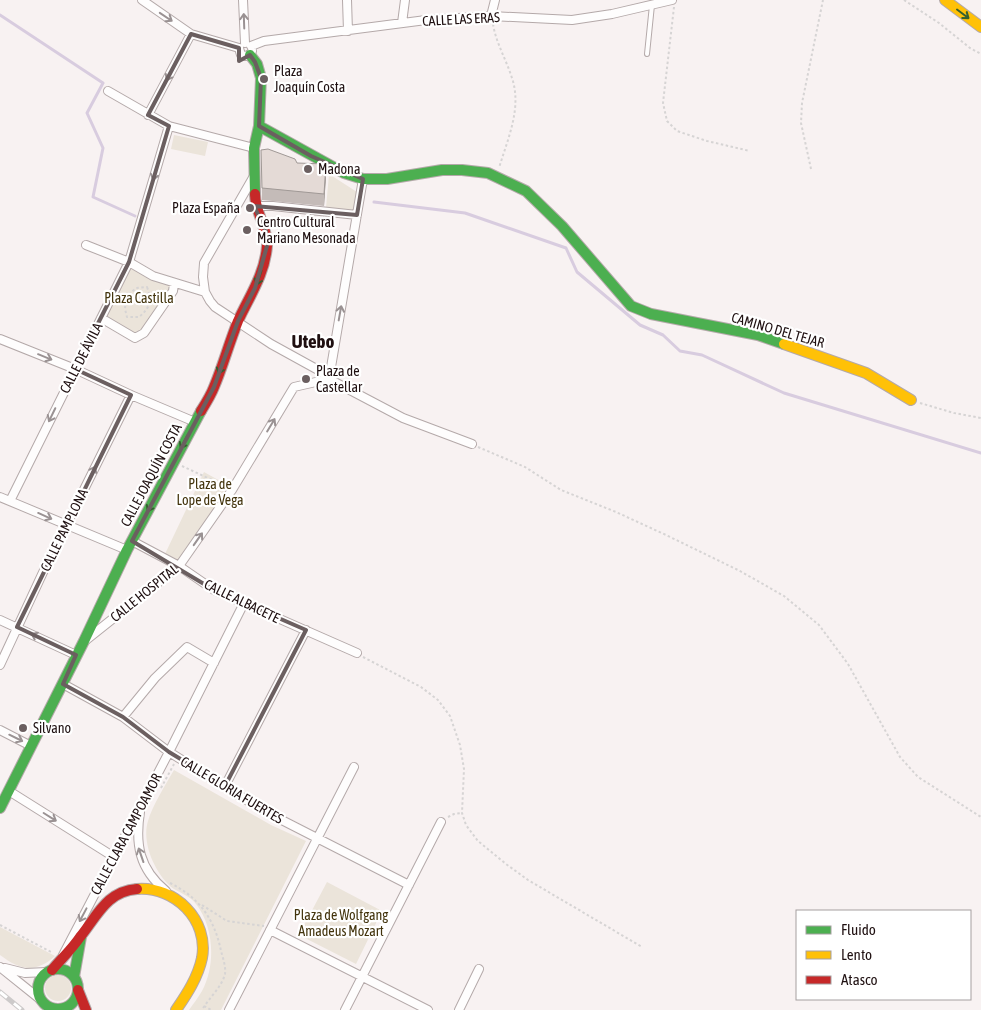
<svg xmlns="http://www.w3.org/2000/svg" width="981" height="1010" viewBox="0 0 981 1010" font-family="'Asap Condensed',sans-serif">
  <rect width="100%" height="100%" fill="#f8f2f2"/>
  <path fill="#ebe4da" d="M174,135L208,142L205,156L171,149Z
    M329,174L357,192L354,212L326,208Z
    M129,268L171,286V291L143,332L136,336L103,317Z
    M204,472L231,487L178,560L165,554Z
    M174,770L271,825L306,841L221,1010H189C193,1004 198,998 202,991C216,965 214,927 196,904C191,897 181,893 174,889C156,876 141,843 148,821C152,806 166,784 174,770Z
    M327,882L382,911L356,964L299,935Z
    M0,928V927L55,956C35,974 20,970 0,955Z
    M45 988a13 13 0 1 1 26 0a13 13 0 1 1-26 0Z"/>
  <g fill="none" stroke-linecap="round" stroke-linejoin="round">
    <path stroke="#d8ccdf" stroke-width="3" d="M0,15L103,83L87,113L103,148L93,197L135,216
      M374,202L465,213L566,248L577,272L640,325L663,335L680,351L702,355L784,393L981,453"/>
    <g stroke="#b4a9a9" stroke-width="6">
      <path id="lane" d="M647,54L652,5"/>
    </g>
    <g stroke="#b4a9a9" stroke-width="10">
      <path id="street" d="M142,0L191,34L239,48
        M243,0L245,43
        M347,0L348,31
        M491,16L495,0
        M402,23L405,0
        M251,46L264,41L426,20L491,16L572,20L612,14L672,0
        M239,48L241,55L245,56L250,55L252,51
        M108,91L169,126L254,148
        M148,115L191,34
        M254,176L204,263L203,277L205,292L210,301L215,307L271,344L320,371L329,379L403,418L472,444
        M255,206H273L357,215
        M86,245L129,262L153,276L205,292
        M101,318L135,338L144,333L173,291L174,284
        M0,339L75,369L131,395L195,422
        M329,379L363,179
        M0,497L127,550
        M10,501L129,262L169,126
        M132,541L179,566L214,590L357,653
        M0,620L76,655
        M86,640L179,566L232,490L294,387L329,379
        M0,665L45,568L131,395
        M63,684L123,717L169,752L266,812L409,885
        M123,717L155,678L187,647L214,663
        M0,730L31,746
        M225,786L306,630
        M9,791L114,857
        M140,812C135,844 139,869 166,891
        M270,930L428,1010
        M63,955L169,752L244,603
        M0,967L41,1000
        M5,968L25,973L47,972
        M229,1010L354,767
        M345,1010L441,822
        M459,1010L479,969"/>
    </g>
    <g stroke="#b4a9a9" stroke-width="12">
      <path id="fast" d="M250,55L257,64L261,78L259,126L254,148L255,194
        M259,126L344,173L363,179H387L442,170H462L488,173L526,191L562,226L631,306L651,314L758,335L784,344
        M0,808L84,641L127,550L201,411
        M38 989a20 20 0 1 1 40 0a20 20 0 1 1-40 0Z
        M74,977L81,937"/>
    </g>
    <g stroke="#b4a9a9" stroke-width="12">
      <path id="slow" d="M945,0L981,27
        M784,344L866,373L911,400
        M137,889C175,886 209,920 202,958C198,977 187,994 176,1010"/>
    </g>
    <g stroke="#b4a9a9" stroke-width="12">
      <path id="jam" d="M201,411C206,403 211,395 214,387C223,366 229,343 238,321C249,297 265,274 267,246C268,228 255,213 255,194
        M52,970C61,959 72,949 80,937C97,916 107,891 137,889
        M78,990L86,1010"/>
    </g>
    <path stroke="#d6d4d4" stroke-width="2" stroke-dasharray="2.5 2.5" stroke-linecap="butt" d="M904,0L939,23L970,48L981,54
      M674,7L663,103L667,121L677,131L707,141L750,151
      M493,24C496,43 506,59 512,78C522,108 508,138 499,168
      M811,169L801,123L802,103L823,0
      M147,287C152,301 150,308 139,317H127L125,309L126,297L136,288Z
      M920,403L954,413L981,418
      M478,447L525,467L561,490L616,512L666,535L740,571L784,596L819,625L848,664L900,757L918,777L981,817
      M182,466L225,486
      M363,657L421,687L438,700L450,716L460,745L464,769L462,813L466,825L478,841L506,864L528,880L642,947
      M161,788L174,764
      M448,817L454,814L462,813
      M170,883C199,897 215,920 221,951C223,958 226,967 225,974C222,987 208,999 202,1010
      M202,905L227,921L264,926
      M0,925L53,953
      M204,1006L211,1010"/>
    <use href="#lane" stroke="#fefdfd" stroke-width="4"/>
    <use href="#street" stroke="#fefdfd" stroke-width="8"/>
    <use href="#fast" stroke="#4caf50" stroke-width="10"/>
    <use href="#slow" stroke="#ffc107" stroke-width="10"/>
    <use href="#jam" stroke="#c62828" stroke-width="10"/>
    <g stroke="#cdcaca" stroke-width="5">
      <path id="rail" d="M0,992L22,1010"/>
    </g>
    <use href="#rail" stroke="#fff" stroke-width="3" stroke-dasharray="9" stroke-linecap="butt"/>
  </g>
  <path fill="#c4bbb8" d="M261,150L297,163L326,176L324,206L262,200Z"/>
  <path fill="#a09996" d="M326,164V176L324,206V194Z"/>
  <path fill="#e4dad6" stroke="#a09996" d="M268,149L295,159L297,163L326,164L324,194L262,188L261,150Z"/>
  <defs><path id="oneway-shaft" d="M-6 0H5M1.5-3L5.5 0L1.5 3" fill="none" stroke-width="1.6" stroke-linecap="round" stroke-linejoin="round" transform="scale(1.25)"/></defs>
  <g stroke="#366030">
    <use href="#oneway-shaft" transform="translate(963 14) rotate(37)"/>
    <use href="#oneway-shaft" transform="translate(259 278) rotate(109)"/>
    <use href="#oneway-shaft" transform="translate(221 367) rotate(110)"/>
    <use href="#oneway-shaft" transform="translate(184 442) rotate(118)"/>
    <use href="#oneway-shaft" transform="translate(151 505) rotate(118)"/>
  </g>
  <g stroke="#9a9293">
    <use href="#oneway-shaft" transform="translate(166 17) rotate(34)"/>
    <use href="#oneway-shaft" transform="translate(244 21) rotate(-92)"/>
    <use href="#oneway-shaft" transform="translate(170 74) rotate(118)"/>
    <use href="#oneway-shaft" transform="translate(155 173) rotate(106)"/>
    <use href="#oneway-shaft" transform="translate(340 313) rotate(-80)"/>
    <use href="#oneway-shaft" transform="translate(45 357) rotate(22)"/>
    <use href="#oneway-shaft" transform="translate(52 415) rotate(116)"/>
    <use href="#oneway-shaft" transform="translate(271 425) rotate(-59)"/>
    <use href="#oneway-shaft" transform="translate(92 473) rotate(-64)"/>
    <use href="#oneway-shaft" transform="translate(45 516) rotate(24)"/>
    <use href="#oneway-shaft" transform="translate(198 539) rotate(-55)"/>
    <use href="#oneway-shaft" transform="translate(38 637) rotate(-154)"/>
    <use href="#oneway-shaft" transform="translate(16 738) rotate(26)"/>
    <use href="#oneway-shaft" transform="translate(50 817) rotate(32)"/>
    <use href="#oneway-shaft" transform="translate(141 855) rotate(-109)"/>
    <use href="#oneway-shaft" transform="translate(83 915) rotate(118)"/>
  </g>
  <path fill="none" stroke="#6b5f60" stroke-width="4" stroke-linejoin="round" d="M191,34L239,48V61L250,55L255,62L261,78L259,126L311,156L363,179L357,215L254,206L266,231L267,246L255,288L238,321L214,387L132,541L214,590L306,630L225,786L169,752L123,717L63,684L76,655L17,627L131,395L75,369L129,262L169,126L148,115Z"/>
  <g fill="#6b5f60" stroke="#fff" stroke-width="2">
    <circle cx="264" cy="79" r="5"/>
    <circle cx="308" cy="169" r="5"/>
    <circle cx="250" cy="208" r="5"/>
    <circle cx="247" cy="230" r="5"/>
    <circle cx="306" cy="379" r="5"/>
    <circle cx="23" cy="728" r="5"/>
  </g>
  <g text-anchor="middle" stroke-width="4.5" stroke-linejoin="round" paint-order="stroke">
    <g font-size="14" fill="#1f1011" stroke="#fff">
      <text transform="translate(461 19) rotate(-3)" y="5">CALLE LAS ERAS</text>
      <text transform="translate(778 330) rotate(16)" y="5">CAMINO DEL TEJAR</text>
      <text transform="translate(81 358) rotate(-63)" y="5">CALLE DE ÁVILA</text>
      <text transform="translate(151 475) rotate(-62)" y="5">CALLE JOAQUÍN COSTA</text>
      <text transform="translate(64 530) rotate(-64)" y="5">CALLE PAMPLONA</text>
      <text transform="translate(144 593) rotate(-39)" y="5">CALLE HOSPITAL</text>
      <text transform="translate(242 601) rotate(26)" y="5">CALLE ALBACETE</text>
      <text transform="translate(232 790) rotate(31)" y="5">CALLE GLORIA FUERTES</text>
      <text transform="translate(126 834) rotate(-62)" y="5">CALLE CLARA CAMPOAMOR</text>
    </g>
    <g font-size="14" fill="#1f1011" stroke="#fff" text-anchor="start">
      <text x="274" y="76">Plaza<tspan x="274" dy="16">Joaquín Costa</tspan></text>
      <text x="318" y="174">Madona</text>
      <text x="240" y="213" text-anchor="end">Plaza España</text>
      <text x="257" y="227">Centro Cultural<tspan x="257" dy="16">Mariano Mesonada</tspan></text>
      <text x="316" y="376">Plaza de<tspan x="316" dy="16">Castellar</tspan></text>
      <text x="33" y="733">Silvano</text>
    </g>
    <g font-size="14" fill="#42330c" stroke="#fff">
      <text x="139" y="303">Plaza Castilla</text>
      <text x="210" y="489">Plaza de<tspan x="210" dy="16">Lope de Vega</tspan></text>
      <text x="341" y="920">Plaza de Wolfgang<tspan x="341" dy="16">Amadeus Mozart</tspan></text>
    </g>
    <g font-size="19" font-weight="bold" fill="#1f1011" stroke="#fff">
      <text x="313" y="348">Utebo</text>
    </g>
  </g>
  <rect x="796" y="910" width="175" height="90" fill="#ffffff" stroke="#a59fa0"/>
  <rect x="806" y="926" width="25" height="8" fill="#4caf50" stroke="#a59fa0"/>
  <text x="841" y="935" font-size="15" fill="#1f1011">Fluido</text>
  <rect x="806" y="951" width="25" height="8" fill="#ffc107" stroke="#a59fa0"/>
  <text x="841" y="960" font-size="15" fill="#1f1011">Lento</text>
  <rect x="806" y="976" width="25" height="8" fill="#c62828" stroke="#a59fa0"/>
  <text x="841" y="985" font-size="15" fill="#1f1011">Atasco</text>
</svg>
